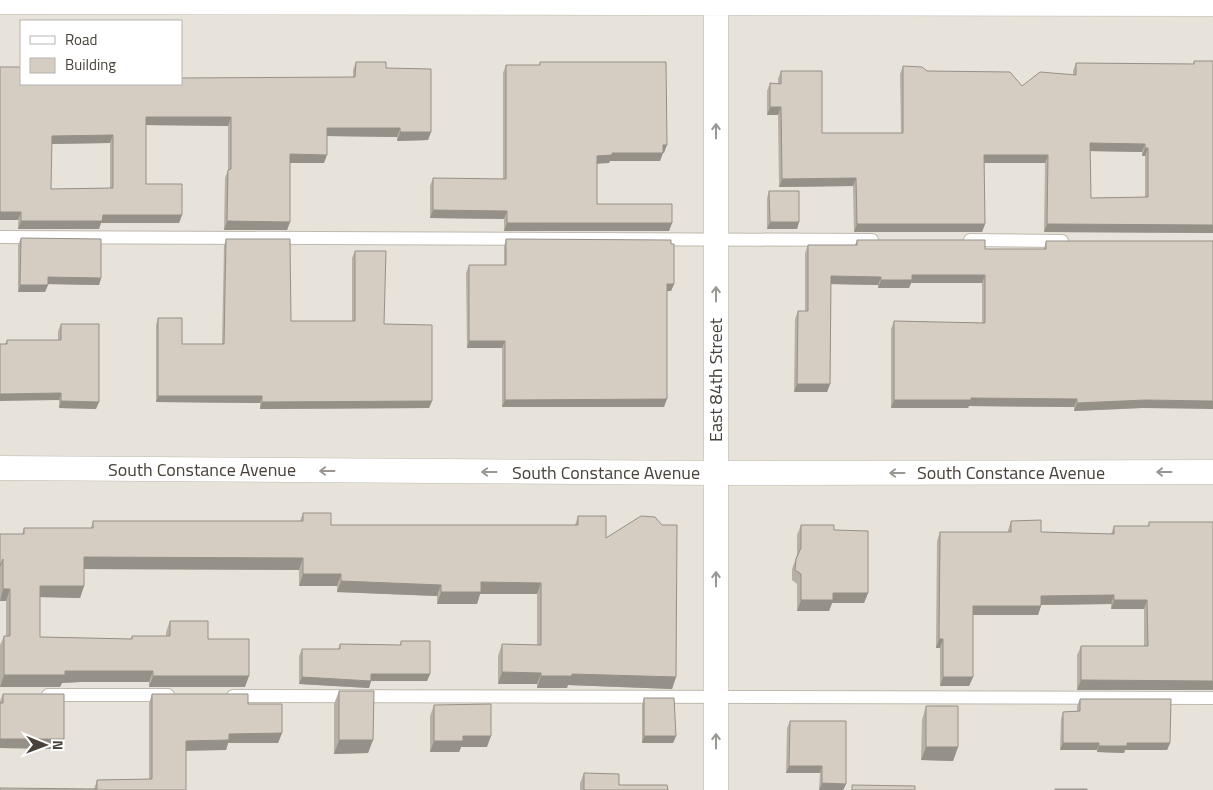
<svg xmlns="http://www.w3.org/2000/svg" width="1213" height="790" viewBox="0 0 1213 790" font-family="'Titillium Web',sans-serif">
  <rect width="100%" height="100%" fill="#f4f1ec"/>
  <path fill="#e7e3da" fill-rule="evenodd" d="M0,0H1213V790H0ZM21,21H181V84H21Z"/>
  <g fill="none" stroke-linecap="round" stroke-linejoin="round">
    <g stroke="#bfb9af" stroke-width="14">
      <path id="lane" d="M0,237L872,240
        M970,240L1062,241
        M48,695H168
        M233,696L1213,698"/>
    </g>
    <g stroke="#bfb9af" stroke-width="25">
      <path id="street" d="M716,0V790
        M0,2L1213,4
        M0,468L716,473L1213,472"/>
    </g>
    <use href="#lane" stroke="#fff" stroke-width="12"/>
    <use href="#street" stroke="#fff" stroke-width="24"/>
  </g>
  <path fill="#b7b0a7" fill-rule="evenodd" d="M1194,61H1213V233L1044,232L1045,163H984L985,224L982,232H854L853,186L779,187L778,115H767V91L770,83H778V79L781,71L822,133H901L900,74L903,66L927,71L1022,86L1073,75V71L1076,63L1193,64ZM1090,151L1142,152V156H1145V197L1091,198Z
    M356,62L386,68L431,132L428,140L397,141V137L327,136L324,163H290V222L287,230H224L225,178L228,170V126L146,125V184L182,215L179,223H101L99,229H18L21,84L353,77V70ZM110,143V188L51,189V144Z
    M540,62L664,153H663L660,161H610L609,163H597V204L672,223L669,231H504V219L430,218V186L433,178L503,179V73L506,65H539Z
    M769,191L799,222L797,229H767V198Z
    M21,238L101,278L99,285L48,284L45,292H18V245Z
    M226,239L291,321H352V258L355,251L384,324L432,401L429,408L260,409V403L156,402V325L158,318L182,344H222L224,246Z
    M506,239L674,284L671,291H667L664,407H502V348H467L466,273L469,265H504V247Z
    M857,240L985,249H1044L1046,241L1142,408L1074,411V407L969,406L968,408H891V329L894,321L982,323V283H911L909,288H878V285L831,284L830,384L827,392H794L795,319L798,311H805V253L808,245H855Z
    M61,324L96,409L59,408V400L5,344L7,340H58V331Z
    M303,513L331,525H575L578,516L606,538L676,677L672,689L568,685L567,688H537V684H498V656L502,644L537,645V594H480L477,604H437V596L337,592V586H299V570L84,569V586L80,598L40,597V637L131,639L132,636H166V632L170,621L208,639L245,687H149V682H80L62,683L60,687H0V645L4,636H6V601H0V534H22L24,528H91L93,521H300Z
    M1011,521L1041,532L1111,534L1114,526H1148L1149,522H1213V690H1077V655L1081,646H1144V609H1111V604L1041,605L1038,615H973V677L969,686H940V648H936L937,541L940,532H1008V530Z
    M801,525L834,530L868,593L864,603H832L829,611H797V584L792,580V569L797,555V535Z
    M401,641L430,674L427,681H371L369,688L299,684V656L302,649H338L340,644L400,645Z
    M339,691L373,740L368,753L334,754V704Z
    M3,694L60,749L0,748V701Z
    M152,694L248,704L282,733L278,743H228L226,750H186V790L94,789L97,780L149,779V703Z
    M644,698L676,736L673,743H642V705Z
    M1080,699L1170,743L1167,750H1125L1124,753L1097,752V750H1060L1061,719L1063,712L1077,711V706Z
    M434,705L487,747H461L459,752H430V716Z
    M926,706L958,747L953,761L921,760L922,720Z
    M790,721L846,784L843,790H819L820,773H786L787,728Z
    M584,773L619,785L668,790H580V783Z"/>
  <path fill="#959088" d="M770,107H781L778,115H767Z
    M146,117H231L228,126L143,125Z
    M327,128H400L397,137L324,136Z
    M400,132H431L428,140L397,141Z
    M113,135L110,143L49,144L52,136Z
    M1090,143L1145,144L1142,152L1087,151Z
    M663,145H667L664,153H661Z
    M1145,148H1148L1145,156H1142Z
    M612,153H663L660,161H610L609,163L594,164L597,156Z
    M290,154L327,155L324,163H287Z
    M984,155H1048L1045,163H981Z
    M856,178L853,186L779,187L782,179Z
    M433,210L507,211L504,219L430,218Z
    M0,212H21L18,220H0Z
    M103,215H182L179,223H101L99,229H18L21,221Z
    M227,221L290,222L287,230H224Z
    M770,222H799L797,229H767Z
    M507,223H672L669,231H504Z
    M857,224H985L982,232H854Z
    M1047,224L1213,225V233L1044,232Z
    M912,275H985L982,283H911L909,288H878L881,280Z
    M831,276L881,277L878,285L828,284Z
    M48,277L101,278L99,285L45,284Z
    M667,284H674L671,291H664Z
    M20,285H48L45,292H18Z
    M469,341H505L502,348H467Z
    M797,384H830L827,392H794Z
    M61,393L59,400L0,401V394Z
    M158,396H262L260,403L156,402Z
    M971,398L1077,399L1074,407L969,406L968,408H891L894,400Z
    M667,399L664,407H502L505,400Z
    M1145,400L1213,401V409L1142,408L1074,411L1077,403Z
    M61,401L99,402L96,409L59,408Z
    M432,401L429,408L260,409L262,402Z
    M84,557L303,558L299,570L80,569Z
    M303,574H341L337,586H299Z
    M341,581L441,585L437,596L337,592Z
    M481,582L541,583L537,594H480L477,604H437L441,592Z
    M40,586H84L80,598L36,597Z
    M3,589H10L6,601H0Z
    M833,593H868L864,603H832L829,611H797L801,600Z
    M1114,595L1111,604L1038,605L1041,596Z
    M1114,600H1147L1144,609H1111Z
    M973,606H1041L1038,615H969Z
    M939,639H943L940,648H936Z
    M65,671H153L149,682H80L62,683L60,687H0L4,675Z
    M502,672L541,673L537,684H498Z
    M371,674H430L427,681H369Z
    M572,674L676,677L672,689L568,685L567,688H537L541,676Z
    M153,676H249L245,687H149Z
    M302,677L371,681L369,688L299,684Z
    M943,677H973L969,686H940Z
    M1081,680L1213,681V690H1077Z
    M282,733L278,743H228L226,750L182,751L186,741L229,734Z
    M463,736H491L487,747H461L459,752H430L434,741Z
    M644,736H676L673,743H642Z
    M0,739H64L60,749L0,748Z
    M339,740H373L368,753L334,754Z
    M1063,743H1099L1097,750H1060Z
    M1127,743H1170L1167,750H1125L1124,753L1097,752L1099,746Z
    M926,747H958L953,761L921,760Z
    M789,766H822L820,773H786Z
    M822,783L846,784L843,790H819Z"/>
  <path fill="#d5cdc2" stroke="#959088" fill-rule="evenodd" d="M1194,61H1213V225L1047,224L1048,155H984L985,224H857L856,178L782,179L781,107H770V83L781,84V71H822V133H903V66L922,67L927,71L1010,72L1022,86L1040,72L1076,75V63L1194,64ZM1090,143L1145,144V148H1148V197L1091,198Z
    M356,62H386V68L431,69V132H400V128H327V155L290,154V222L227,221L228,170L231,169V117H146V184H182V215H103L102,221H21V212H0V67H21V84H181V78L355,77ZM113,135V188L51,189L52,136Z
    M540,62H666L667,145H663V153H612V155L597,156V204H672V223H507V211L433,210V178L506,179V65H540Z
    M769,191H799V222H770Z
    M21,238L101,239V278L48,277V285H20Z
    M226,239H290L291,321H355V251H386L384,324L432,325V401L262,402V396H158V318H182V344H224Z
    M506,239L671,240V244H674V284H667V399L505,400V341H469V265H506Z
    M857,240H985V249H1046V241H1213V401L1145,400L1077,403V399L971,398V400H894V321L985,323V275H912V280H881V277L831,276L830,384H797L798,311H808V245H857Z
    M61,324H99V402L61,401V393L0,394V344H7V340H61Z
    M303,513H331V525H578V516H606V538L641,516L655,517L662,525H677L676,677L572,674V676H541V673L502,672V644L541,645V583L481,582V592H441V585L341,581V574H303V558L84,557V586H40V637L132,639V636H170V621H208V639H249V676H153V671H65V675H4V636H10V589H3V559L0,566V534H24V528H93V521H303Z
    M1041,520V532L1114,534V526H1149V522H1213V681L1081,680V646H1148L1147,600H1114V595L1041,596V606H973V677H943V639H939L940,532H1011V521Z
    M801,525H834V530L868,531V593H833V600H801V574L795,570L796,559L801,548Z
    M401,641H430V674H371V681L302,677V649H340V644L401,645Z
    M339,691H374L373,740H339Z
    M3,694H64V739H0V703H3Z
    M152,694H248V704H282V733L229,734V740L186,741V790H0V788L97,789V780L152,779Z
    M644,698H674L676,736H644Z
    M1080,699H1171L1170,743H1127V746H1099V743H1063V712L1080,711Z
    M491,704V736H463V741H434V705Z
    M926,706H958V747H926Z
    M790,721H846V784L822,783V766H789Z
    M584,773L619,774V785H667L668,790H584Z
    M852,785L915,786V790H852Z
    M1055,789H1087V790H1055Z"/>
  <defs><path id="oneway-shaft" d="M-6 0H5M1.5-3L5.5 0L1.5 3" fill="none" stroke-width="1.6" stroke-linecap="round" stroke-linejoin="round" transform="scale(1.25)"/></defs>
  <g stroke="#9a9793">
    <use href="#oneway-shaft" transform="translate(716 131) rotate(-90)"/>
    <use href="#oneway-shaft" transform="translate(716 294) rotate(-90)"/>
    <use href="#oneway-shaft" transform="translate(327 471) rotate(-180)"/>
    <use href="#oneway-shaft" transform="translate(489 472) rotate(-180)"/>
    <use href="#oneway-shaft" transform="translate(1164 472) rotate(180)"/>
    <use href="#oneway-shaft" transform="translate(897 473) rotate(180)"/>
    <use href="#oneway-shaft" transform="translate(716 579) rotate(-90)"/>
    <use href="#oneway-shaft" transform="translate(716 741) rotate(-90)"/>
  </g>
  <g text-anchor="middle" stroke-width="4" stroke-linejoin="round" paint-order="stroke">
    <g font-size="18" fill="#48423a" stroke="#fff">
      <text transform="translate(716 380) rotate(-90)" y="6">East 84th Street</text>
      <text x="202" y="476">South Constance Avenue</text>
      <text x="606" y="479">South Constance Avenue</text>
      <text x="1011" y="479">South Constance Avenue</text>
    </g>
  </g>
  <rect x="20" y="20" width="162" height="65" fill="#ffffff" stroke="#b6b3b0"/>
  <rect x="30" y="36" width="25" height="8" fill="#ffffff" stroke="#b6b3b0"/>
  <text x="65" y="45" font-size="15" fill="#48423a">Road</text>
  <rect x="30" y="58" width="25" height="15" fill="#d5cdc2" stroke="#b6b3b0"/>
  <text x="65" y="70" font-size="15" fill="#48423a">Building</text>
  <g transform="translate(45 745) rotate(91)" stroke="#ffffff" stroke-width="4" paint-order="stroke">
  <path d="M0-4L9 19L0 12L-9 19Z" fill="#48423a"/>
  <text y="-8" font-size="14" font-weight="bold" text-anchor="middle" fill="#48423a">N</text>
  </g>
</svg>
